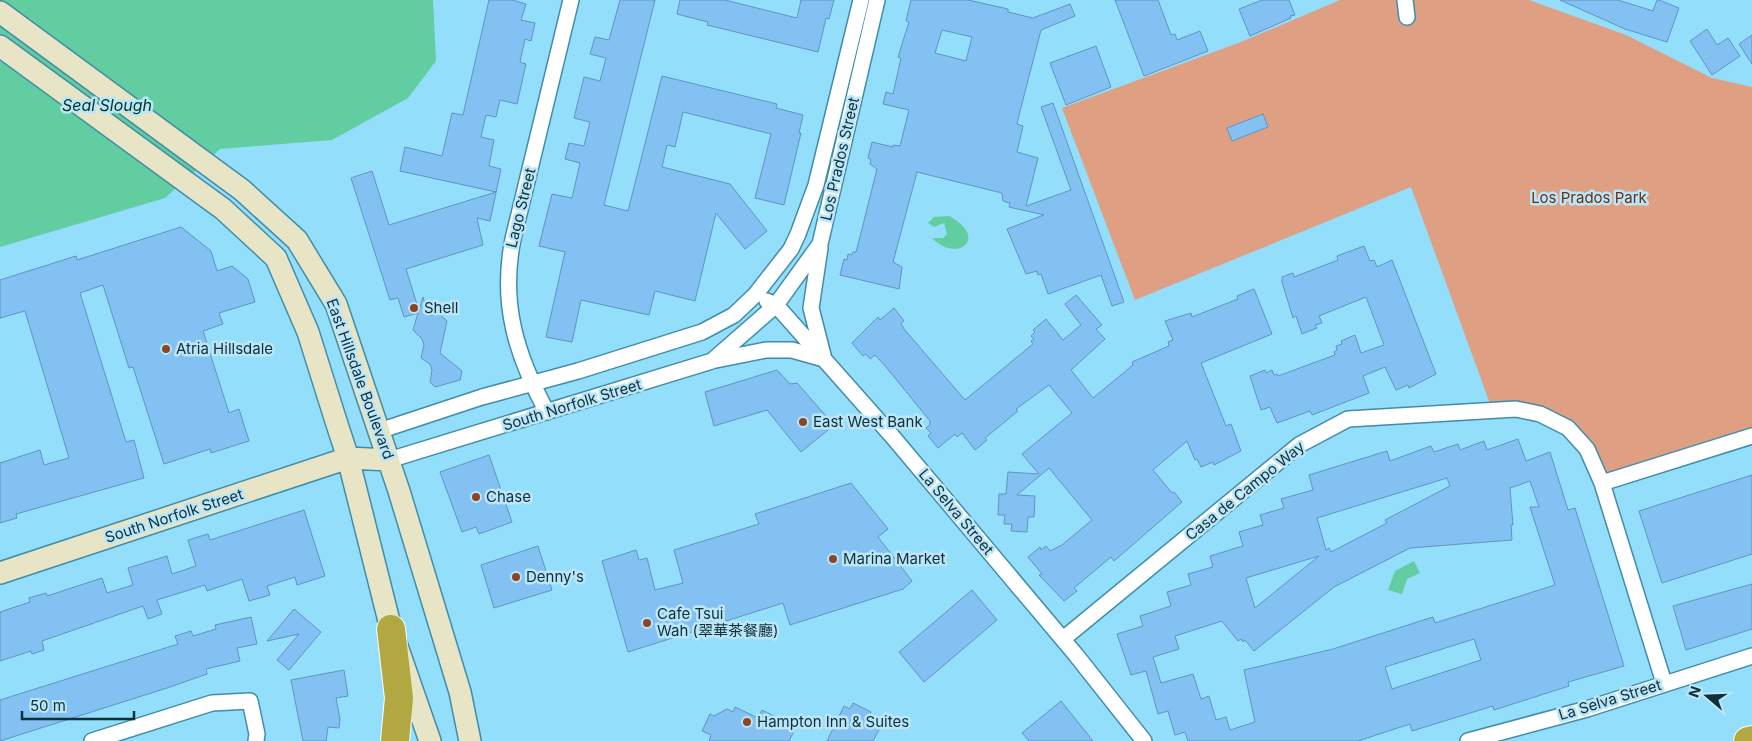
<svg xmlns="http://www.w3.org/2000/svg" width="1752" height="741" viewBox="0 0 1752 741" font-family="Inter,'Noto Sans SC',sans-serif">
  <rect width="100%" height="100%" fill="#92defb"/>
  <path fill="#df9f83" d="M1340,0H1529L1626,35L1712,78L1752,87V434L1603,486L1569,426L1492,409L1411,187L1135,300L1062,108L1241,42Z"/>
  <path fill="#61cda1" d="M0,0H433L436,61L408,98L332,140L220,149L165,198L0,247Z
    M949,216C990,238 957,264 932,238H943L947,234L944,223L934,227L928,223L934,217Z
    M1414,561L1420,573L1407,579L1402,594L1388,590L1395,571Z"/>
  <path fill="#83c1f3" stroke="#6094bf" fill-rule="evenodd" d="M489,0H512L526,4L521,20L535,23L531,41L525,39L520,62L526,64L517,104L500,100L496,117L486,115L481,137L494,140L489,166L501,169L490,221L477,218L483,245L406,269L419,311L423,297L429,316L438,313L447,321L440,353L462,371L460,380L435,387L430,382L432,370L430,364L421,358L424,345L422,339L413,330L418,313L404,317L398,298L390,300L351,178L372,171L389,225L496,192L400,171L405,147L442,156L452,113L463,115Z
    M620,0H655L604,205L628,211L662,76L777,104L776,108L803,115L799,133H801L784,205L755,198L771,134L683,112L675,147L667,145L662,167L730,184L767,231L745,249L716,213L695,301L655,291L649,315L581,300L572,342L546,337L565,252L539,246L552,194L572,198L580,163L565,159L569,143L584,146L590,122L574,118L584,77L600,81L606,58L590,54L595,37L609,40Z
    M680,0H725L797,18L801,0H834L829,19L826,18L818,52L707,25L708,22L677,14Z
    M911,0H968L1008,9V12L1033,18L1070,4L1075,16L1041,30L1019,115L1017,124L1023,126L1017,152L1038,158L1026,206L1071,190L1041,107L1053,103L1124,302L1112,306L1101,275L1048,294L1041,274L1038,275L1037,271L1026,274L1007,229L1044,215L1009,207L1010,203L1003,201L1002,193L917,172L893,262L902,267L899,289L840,275L844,259L847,260L848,254L852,255L853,252H856L859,241L877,169L870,164L871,159L868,158L872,142L893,147V145L900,146L909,110L883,104L886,92L893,94L901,58L898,57L909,22L906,21ZM942,30L972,37L966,61L935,53Z
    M1115,0H1158L1171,35L1175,34L1177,40L1200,31L1208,51L1144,76Z
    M1262,0H1289L1295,15L1290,16L1291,18L1250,36L1239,9Z
    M1560,0H1618L1653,11L1657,0H1659L1679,8L1667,42L1625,29Z
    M1707,29L1717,45L1728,38L1740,56L1712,75L1690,41Z
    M1752,35V64L1739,44Z
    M1096,46L1111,87L1066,105L1050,63Z
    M1263,114L1268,127L1232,141L1227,128Z
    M181,227L211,251L217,271L232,266L248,279L255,302L219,313L223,324L203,331L229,413L239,409L249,441L211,453L210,449L164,464L133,367L129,368L103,285L80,293L126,442L134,440L144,478L16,514L17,518L0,523V463L40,450L44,465L69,458L25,311L0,318V280L76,256L77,260Z
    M1364,246L1370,261L1374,260L1377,267L1392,260L1436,374L1409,388L1408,385L1396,390L1385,367L1363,376L1369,393L1312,415L1310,411L1277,423L1270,407L1261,410L1250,376L1265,370L1266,373L1272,370L1274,375L1277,374L1278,376L1305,366L1335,355L1334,352L1337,350L1336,346L1342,344L1341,341L1355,335L1361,353L1384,345L1366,297L1319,316L1322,323L1315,325L1317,328L1302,334L1296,316L1293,318L1282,282V277L1293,273L1294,277L1338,260L1337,256Z
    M1254,289L1272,334L1201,363L1226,426L1231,424L1241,451L1214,465L1213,462L1201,467L1197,459L1195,460L1187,441L1153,470L1172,493L1174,492L1182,502L1114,561L1111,557L1074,588L1077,591L1064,601L1039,575L1042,574L1028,557L1040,547L1041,550L1046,546L1050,551L1062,545L1092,520L1049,468L1017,495L1035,496L1034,517H1028L1027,532L1011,531L1012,524H1004L1005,515H998L999,494H1006L1008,472L1039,474L1022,454L1072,413L1049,385L1016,409L1018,411L985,438L987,440L975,450L962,433L957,437L955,434L938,448L928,436L931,433L926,428L930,425V421L886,367L875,355L870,359L866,354L863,356L852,343L878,317L880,320L894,308L904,321L901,323L904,329L965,400L1033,344L1031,341L1034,339L1031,336L1035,332L1033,330L1046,319L1063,340L1081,325L1065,304L1076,295L1102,325L1096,329L1105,339L1071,370L1093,398L1133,365L1132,362L1169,346L1168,342L1173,340L1165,321L1191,313L1192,317L1238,299L1237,296Z
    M777,370L790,384L797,383L834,425L801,452L767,410L714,426L705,392Z
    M1518,439L1526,461L1550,452L1568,510L1575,508L1624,666L1568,682L1569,686L1494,710L1493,706L1412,731L1410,724L1358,741H1188L1185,732L1175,735L1168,711L1158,714L1146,671L1131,675L1117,634L1143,626L1140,616L1171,606L1167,592L1191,585L1188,574L1213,567L1210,556L1243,546L1239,532L1263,525L1260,515L1284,508L1281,499L1313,490L1309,475L1387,451L1390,461L1431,446L1434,452L1458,444L1460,450L1484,441L1487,450ZM1447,478L1450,486L1385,520L1387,523L1331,552L1329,548L1326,550L1317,518ZM1530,481L1539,507H1530L1555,585L1435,623L1433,617L1333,649L1244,670L1255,722L1230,730L1226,717L1216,720L1209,696L1201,699L1193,674L1161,683L1153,657L1179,649L1175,636L1222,621L1238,641L1241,639L1243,642L1245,640L1254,651L1334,587L1410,548L1512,540L1511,525H1513L1510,488ZM1319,556L1255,608L1246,578ZM1474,639L1481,660L1392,689L1385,667Z
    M489,455L512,522L479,534L476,527L462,532L440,472Z
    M1752,475V554L1662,583L1639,511Z
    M851,483L888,529L878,537L912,581L903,589L790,625L783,603L628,652L602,561L636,550L639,560L647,558L655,590L683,583L674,550L759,524L755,514Z
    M304,510L325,576L297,585L295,577L267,586L270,595L249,601L242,579L207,591L205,585L157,600L162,614L148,619L143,606L42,641L44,650L32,654L31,651L0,661V612L30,602L29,598L46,593L47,596L102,578L107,593L133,585L128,568L167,556L172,574L196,566L188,540L208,534L210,540Z
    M538,546L552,590L494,608L481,565Z
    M1752,584V629L1686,650L1673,606Z
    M972,590L997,620L924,682L899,652Z
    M294,609L321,632L289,670L277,660L299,634L267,641Z
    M251,617L257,644L237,648L240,661L206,669L207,674L167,688L0,741V700L175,645L178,644L175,636L191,631L193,636L216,629L215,625Z
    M344,670L348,696L336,698L340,719L339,728L328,727L326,741H303L291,680Z
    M1061,701L1093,741H1029L1022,733Z
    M853,703L871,712L867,722L880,728L873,741H827L844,706L850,709Z
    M735,707L758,718L762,710L796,727L789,741H709L711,735L702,731L710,714L714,716L727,709L733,712Z"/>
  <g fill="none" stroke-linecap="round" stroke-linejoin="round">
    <g stroke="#418da8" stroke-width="18">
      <path id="minor" d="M1405,0L1407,17
        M820,248L811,308L823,355
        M767,301L776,305L892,436L1076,655L1144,741
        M716,360L766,350H792L824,359
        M547,412C516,355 500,303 513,239L571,0
        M379,431L482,397L578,371L702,332L734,315L755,295L791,249L798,234L816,185L861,0
        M389,460L712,361L776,305L820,244L877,0
        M1602,483L1752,436
        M1063,639L1299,445L1348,419L1516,409L1540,414L1568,428L1587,449L1602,483L1664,683
        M92,741L212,703L250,701L257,734L256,741
        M1468,741L1587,709L1752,656"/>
    </g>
    <g stroke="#418da8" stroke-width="24">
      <path id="secondary" d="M0,12L242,190L297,240L336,304L399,491L460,692L470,741
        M0,46L223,209L276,258L308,332L335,418L348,458L391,629L430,741
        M0,573L348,458L389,460"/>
    </g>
    <g stroke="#fff" stroke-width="30">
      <path id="motorway" d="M391,629L399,698L395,741
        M1748,741L1752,740"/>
    </g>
    <use href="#minor" stroke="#fff" stroke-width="15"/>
    <use href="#secondary" stroke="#e8e5c6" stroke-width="21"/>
    <use href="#motorway" stroke="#b1a842" stroke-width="28"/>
  </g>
  <g fill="#8c4422" stroke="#bbe6f8" stroke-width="2">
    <circle cx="414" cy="308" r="5"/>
    <circle cx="166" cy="349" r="5"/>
    <circle cx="803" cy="422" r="5"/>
    <circle cx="476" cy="497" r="5"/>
    <circle cx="833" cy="559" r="5"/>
    <circle cx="516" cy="577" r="5"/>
    <circle cx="647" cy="623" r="5"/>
    <circle cx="747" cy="722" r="5"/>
  </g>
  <g text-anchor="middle" stroke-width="5" stroke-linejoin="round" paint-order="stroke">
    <g font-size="15" fill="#0f2f3a" stroke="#bbe6f8">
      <text transform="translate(840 159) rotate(-77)" y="5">Los Prados Street</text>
      <text transform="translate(521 208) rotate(-76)" y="5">Lago Street</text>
      <text transform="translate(360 379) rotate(70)" y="5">East Hillsdale Boulevard</text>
      <text transform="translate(572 405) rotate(-17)" y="5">South Norfolk Street</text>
      <text transform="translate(1245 491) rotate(-39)" y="5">Casa de Campo Way</text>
      <text transform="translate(956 512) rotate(50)" y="5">La Selva Street</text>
      <text transform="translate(174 516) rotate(-18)" y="5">South Norfolk Street</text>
      <text transform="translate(1610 700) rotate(-17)" y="5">La Selva Street</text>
    </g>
    <g font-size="15" fill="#683015" stroke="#bbe6f8">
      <text x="1589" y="203">Los Prados Park</text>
    </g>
    <g font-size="15" fill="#0f2f3a" stroke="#bbe6f8" text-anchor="start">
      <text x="424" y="313">Shell</text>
      <text x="176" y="354">Atria Hillsdale</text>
      <text x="813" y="427">East West Bank</text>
      <text x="486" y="502">Chase</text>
      <text x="843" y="564">Marina Market</text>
      <text x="526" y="582">Denny's</text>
      <text x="657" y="619">Cafe Tsui<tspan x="657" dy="17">Wah (翠華茶餐廳)</tspan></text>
      <text x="757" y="727">Hampton Inn &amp; Suites</text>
    </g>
    <g font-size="16" font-style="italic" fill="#023423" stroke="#bbe6f8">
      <text x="107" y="111">Seal Slough</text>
    </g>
  </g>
  <g transform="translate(1707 696) rotate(289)" stroke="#bbe6f8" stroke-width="4" paint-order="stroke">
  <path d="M0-4L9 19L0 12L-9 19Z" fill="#0f2f3a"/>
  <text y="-8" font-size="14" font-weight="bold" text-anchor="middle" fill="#0f2f3a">N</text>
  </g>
  <path d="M22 711v8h112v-8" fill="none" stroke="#0f2f3a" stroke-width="2.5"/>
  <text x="30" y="711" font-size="15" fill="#0f2f3a" stroke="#bbe6f8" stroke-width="4" paint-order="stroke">50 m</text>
</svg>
